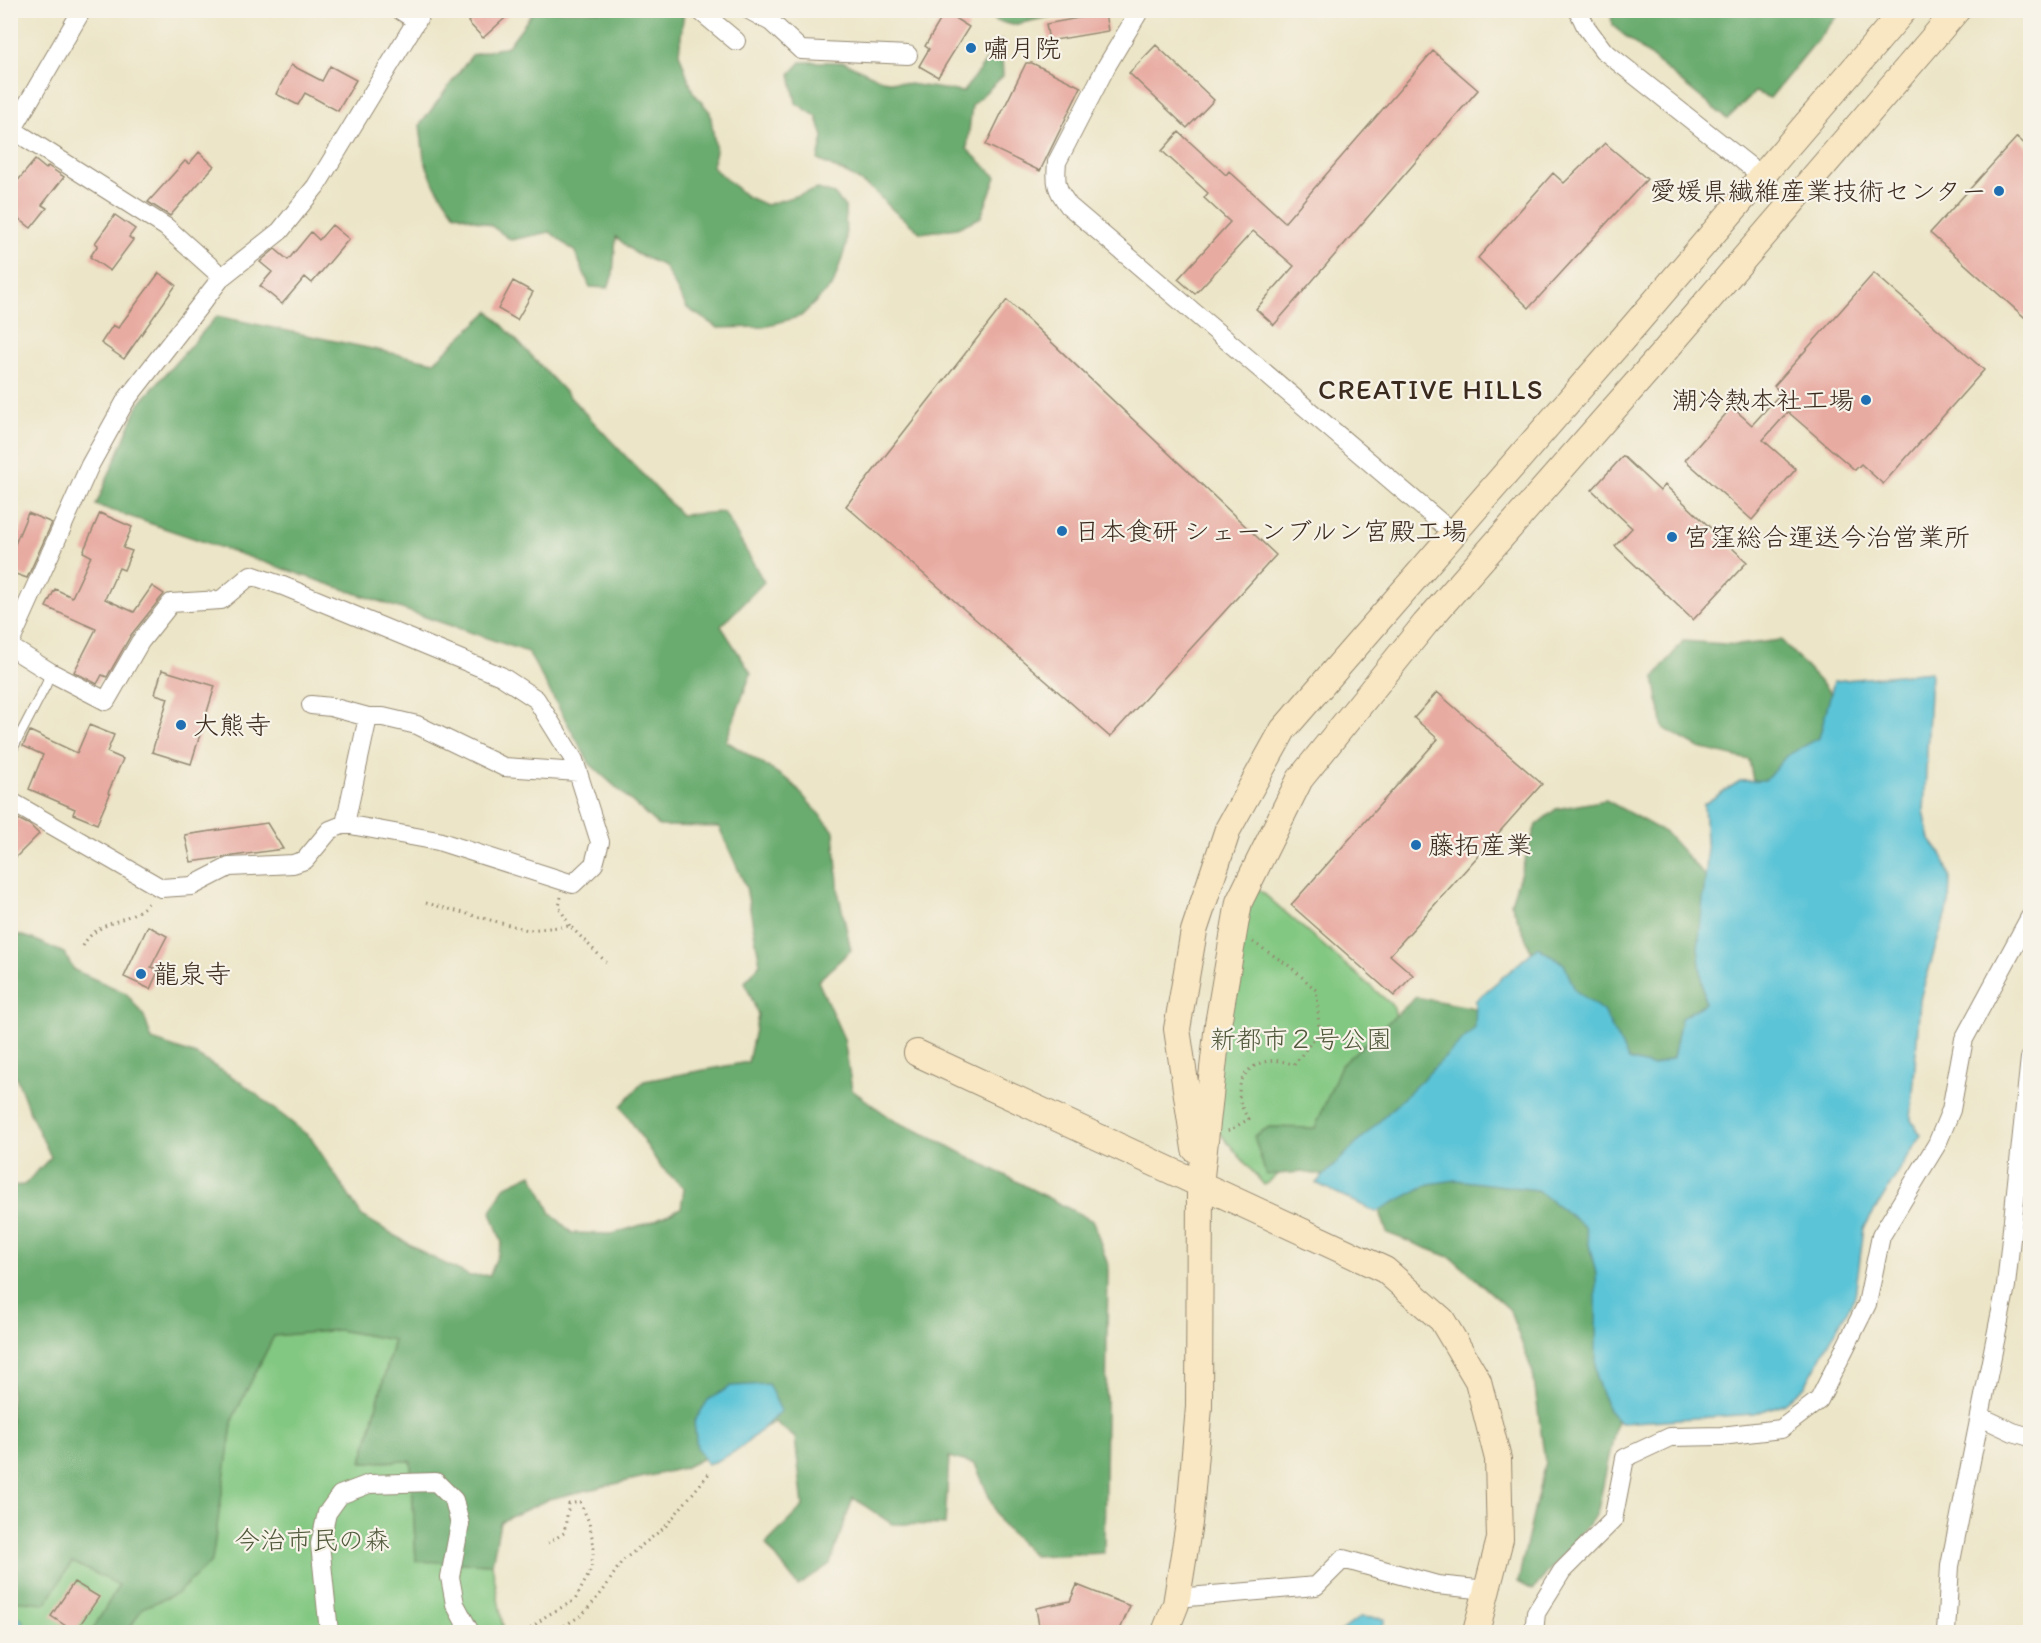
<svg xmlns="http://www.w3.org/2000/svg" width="2041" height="1643" viewBox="0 0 2041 1643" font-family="Itim,'Klee One',sans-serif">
  <rect width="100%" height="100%" fill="#f7f3e8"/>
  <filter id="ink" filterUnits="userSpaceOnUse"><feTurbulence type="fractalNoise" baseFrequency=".0167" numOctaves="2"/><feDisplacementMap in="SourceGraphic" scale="12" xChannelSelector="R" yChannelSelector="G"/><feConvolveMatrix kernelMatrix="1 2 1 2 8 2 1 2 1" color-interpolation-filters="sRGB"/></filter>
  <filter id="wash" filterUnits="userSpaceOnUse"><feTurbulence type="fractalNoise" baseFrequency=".008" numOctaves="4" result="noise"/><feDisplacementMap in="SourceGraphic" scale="24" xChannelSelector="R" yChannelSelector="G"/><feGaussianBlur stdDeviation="1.35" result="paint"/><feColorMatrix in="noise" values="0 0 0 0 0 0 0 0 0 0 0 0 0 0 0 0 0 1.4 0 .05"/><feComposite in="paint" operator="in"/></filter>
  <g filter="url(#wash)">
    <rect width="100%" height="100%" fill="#ece5c7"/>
    <path fill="#83c882" stroke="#5f7950" stroke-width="1.5" d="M1254,885L1393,1006L1404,1044L1304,1156L1264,1185L1206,1117Z
      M338,1330L394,1340L362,1462L411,1461L416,1560L492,1564L504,1632H11L10,1418L213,1550L233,1418L274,1335Z"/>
    <path fill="#6aac70" stroke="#526b47" stroke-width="1.5" d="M534,11H684L679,53L693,92L710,112L716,151L712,167L746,196L766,205L818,189L834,194L845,207L846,246L833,285L801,316L763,327L718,328L687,308L664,266L635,253L616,237L613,274L608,288L590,287L575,252L550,232L511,240L490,225L454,213L434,184L424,159L420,125L472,55L508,46Z
      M983,11H1075L1013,25L997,21Z
      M1611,11V10L1841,11L1770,98L1755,92L1727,119L1612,25Z
      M1001,41L1003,76L972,105L967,149L996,177L981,217L957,228L921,233L895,212L873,190L850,175L818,160L823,137L817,117L796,103L790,74L801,62H844L882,80L963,92Z
      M489,311L681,515L724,512L764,582L721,626L751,673L726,741L790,781L834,831L839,896L851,950L818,981L844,1039L852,1090L895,1121L929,1136L1093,1221L1108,1265L1104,1553L1034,1556L1000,1522L975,1464L949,1457L945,1525L892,1524L853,1498L830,1564L798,1586L766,1544L803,1506L795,1438L775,1422L684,1468L549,1499L500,1522L492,1564L416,1561L411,1461L362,1462L394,1340L338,1330L274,1336L233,1418L212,1561L176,1594L142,1608L128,1632H91L119,1585L72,1562L46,1603L11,1600V1186L24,1185L51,1157L30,1113L11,1063V933L33,939L64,953L74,970L126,993L144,1016L152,1040L196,1055L241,1082L311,1138L362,1216L429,1256L470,1276L490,1275L502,1243L491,1212L504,1187L532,1174L551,1213L572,1233L612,1234L651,1222L681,1208L684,1188L660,1166L621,1106L644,1081L748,1062L758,1015L745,982L760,964L746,887L719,827L659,826L590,764L528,652L96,505L139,404L217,316L434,362Z
      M1781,640L1853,717L1618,1214L1631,1354L1597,1514L1533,1590L1518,1582L1545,1462L1533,1373L1509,1309L1452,1258L1387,1233L1371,1183L1301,1172L1266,1175L1254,1136L1269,1127L1315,1128L1341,1065L1416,997L1513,1015L1545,984L1511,903L1536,825L1556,809L1606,800L1666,833L1724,897L1758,805L1749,760L1699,748L1663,728L1654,678L1683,641L1739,645Z"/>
    <path fill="#5bc4d7" stroke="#4b777a" stroke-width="1.5" d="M1931,672L1924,811L1930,840L1942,855L1950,877L1949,903L1920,999L1911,1120L1921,1135L1864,1228L1855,1296L1805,1386L1785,1403L1754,1414L1620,1423L1608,1410L1596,1378V1274L1585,1227L1537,1190L1456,1180L1429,1184L1376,1212L1316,1183L1475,1028L1476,1000L1538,947L1564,964L1575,990L1603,1011L1629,1060L1652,1066L1673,1058L1681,1018L1705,1003L1698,948L1707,860L1704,804L1740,781L1766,780L1786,756L1819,738L1834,681Z
      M768,1384L781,1411C759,1432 737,1456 707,1464L697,1448L694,1422L708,1400L731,1386Z
      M10,1614C21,1615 26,1623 23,1632H11Z
      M1360,1617L1385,1619L1381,1632H1340Z"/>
    <g id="blocks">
      <path fill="#e8aba2" d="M480,10H514L483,38L468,22Z
        M945,12L969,27L938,77L919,66L929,49L925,46Z
        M1105,13L1108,31L1049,41L1046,24Z
        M1156,45L1214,100L1187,128L1129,73Z
        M1433,51L1478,90L1274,325L1256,309L1294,266L1253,231L1195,294L1178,279L1230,222L1204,198L1208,193L1162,151L1179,132L1226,175L1229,171L1285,222Z
        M1026,63H1032L1081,87L1040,171L986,145Z
        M291,65L322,81L330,66L356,80L338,111L305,93L298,105L276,94Z
        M2017,137L2031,150V323L1930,233Z
        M1605,143L1647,179L1529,308L1478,258L1553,173L1564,183Z
        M199,152L214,166L170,216L148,202L185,161L189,164Z
        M35,160L46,169L48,166L64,177L42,205L47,208L31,228L10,212V190Z
        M115,215L135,229L129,237L133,240L110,271L90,257L98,245L95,243Z
        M332,225L349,239L312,283L305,277L282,304L260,286L272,272L260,262L263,259L275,249L288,260L311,232L319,240Z
        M159,273L176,285L124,359L101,343L113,325L118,328Z
        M1874,273L1984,370L1883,484L1861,464L1855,470L1788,412L1763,440L1796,469L1752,520L1685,460L1732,407L1752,425L1781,393L1774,386Z
        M513,281L533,292L517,320L498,309Z
        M1007,300L1276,555L1110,737L846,506Z
        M1623,456L1660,491L1665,485L1747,562L1693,620L1615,546L1632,528L1592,490Z
        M28,513L52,523L27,578L10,572V556Z
        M100,513L132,527L123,548L132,551L124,570L119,568L105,599L134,612L152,586L164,594L131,635L107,677L102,675L97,684L74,672L96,629L46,607L55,589L72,597L91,556L83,552Z
        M162,670L215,686L191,764L152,752L168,698L155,694Z
        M1437,692L1542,784L1390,955L1413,975L1394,996L1291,905L1438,739L1414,718Z
        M89,725L114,735L107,752L123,759L108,793L110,794L97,824L73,814L75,809L29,789L43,755L23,746L30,731L77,753Z
        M14,817L30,825L39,834L10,863V821Z
        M267,823L283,849L191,862L185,835Z
        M148,926L167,936L151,967L159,970L150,989L124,977Z
        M74,1582L99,1597L75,1632L51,1616Z
        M1077,1585L1130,1606L1119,1632H1040L1036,1608L1070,1601Z"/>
    </g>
  </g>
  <g filter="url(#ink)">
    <use href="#blocks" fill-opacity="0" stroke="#948872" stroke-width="1.5"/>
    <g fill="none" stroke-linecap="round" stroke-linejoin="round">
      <g stroke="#948872" stroke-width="11">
        <path id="lane" d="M10,754L46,685L50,672"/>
      </g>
      <g stroke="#948872" stroke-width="20">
        <path id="street" d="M400,10L417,21
          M699,10L736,41
          M749,10L771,22L801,50L908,55
          M1140,10L1106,67L1057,162C1055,183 1056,189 1069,206L1453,533
          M1578,10L1586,27L1603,50L1762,176
          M10,128L166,227L222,277
          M10,134L82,10
          M10,643L90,465L126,400L222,277L280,231L316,186L423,10
          M10,647L50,672L106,701L140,642L171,603L221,600L251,575L283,586L501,676L536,699L574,760L600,842L594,864L573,884L438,841L345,824L330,830L305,860L293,864L229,867L192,886L161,888L10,801
          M311,705L331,707L368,717H383L417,725L504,767L578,772
          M345,824L368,717
          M1981,1417L2013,1432L2030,1437
          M1177,1598L1316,1586L1343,1559L1437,1585L1487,1590
          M329,1632L320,1544L327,1513L340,1495L369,1484L436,1482L454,1500L460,1524L450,1577L455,1604L470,1632
          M1534,1632L1536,1613L1562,1571L1613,1520L1625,1458L1670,1437L1721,1436L1781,1429L1819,1400L1867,1304L1881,1236L1937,1144L1951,1110L1964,1039L2030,917
          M1946,1632L1950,1566L2006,1286L2030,1058"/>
      </g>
      <g stroke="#948872" stroke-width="28">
        <path id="secondary" d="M917,1053L1385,1270L1442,1320L1478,1381L1498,1459L1500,1539L1476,1632
          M1195,1149L1177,1029L1194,931L1228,829L1283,730L1633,327L1904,10
          M1165,1632L1176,1604L1189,1523L1199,1407L1200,1185L1218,1024L1239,902L1300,779L1425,624L1662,354L1957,10"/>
      </g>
      <path stroke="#948872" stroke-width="3" stroke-dasharray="1.5 4.5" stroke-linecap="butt" d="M561,897L559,907L570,926
        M426,903L528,930L570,926L606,962
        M83,946C96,919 133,923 150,901
        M1228,1131L1249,1119C1222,1084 1255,1048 1294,1065L1319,1032L1317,991L1291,967L1253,942
        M526,1632L546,1616L575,1600L591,1570L594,1547L589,1522L580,1502L569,1504L564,1533L548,1543
        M554,1632L582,1615L603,1591L622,1561L665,1527L711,1471"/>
      <use href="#lane" stroke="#fff" stroke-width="9"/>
      <use href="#street" stroke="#fff" stroke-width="18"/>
      <use href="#secondary" stroke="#f9e7c3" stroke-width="26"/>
    </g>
  </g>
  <g fill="#1f6fb2" stroke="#f7f3e8" stroke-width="2">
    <circle cx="971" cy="48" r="6"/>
    <circle cx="1999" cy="191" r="6"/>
    <circle cx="1866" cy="400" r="6"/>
    <circle cx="1062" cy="531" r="6"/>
    <circle cx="1672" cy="537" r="6"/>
    <circle cx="181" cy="725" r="6"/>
    <circle cx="1416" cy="845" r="6"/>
    <circle cx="141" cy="974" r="6"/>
  </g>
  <g text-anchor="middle" stroke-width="4.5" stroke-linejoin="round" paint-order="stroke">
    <g font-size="26" fill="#3b2a1e" stroke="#f7f3e8" text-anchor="start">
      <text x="983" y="57">嘯月院</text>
      <text x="1987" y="200" text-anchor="end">愛媛県繊維産業技術センター</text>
      <text x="1854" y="409" text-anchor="end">潮冷熱本社工場</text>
      <text x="1074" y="540">日本食研 シェーンブルン宮殿工場</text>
      <text x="1684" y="546">宮窪総合運送今治営業所</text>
      <text x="193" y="734">大熊寺</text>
      <text x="1428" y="854">藤拓産業</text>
      <text x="153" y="983">龍泉寺</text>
    </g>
    <g font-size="26" fill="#51593c" stroke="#f7f3e8">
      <text x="1301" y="1048">新都市２号公園</text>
      <text x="312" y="1549">今治市民の森</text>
    </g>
    <g font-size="28" letter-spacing="1.5" fill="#3b2a1e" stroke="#f7f3e8">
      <text x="1431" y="399">CREATIVE HILLS</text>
    </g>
  </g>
  <rect width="2041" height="1643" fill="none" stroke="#f7f3e8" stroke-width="36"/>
</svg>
